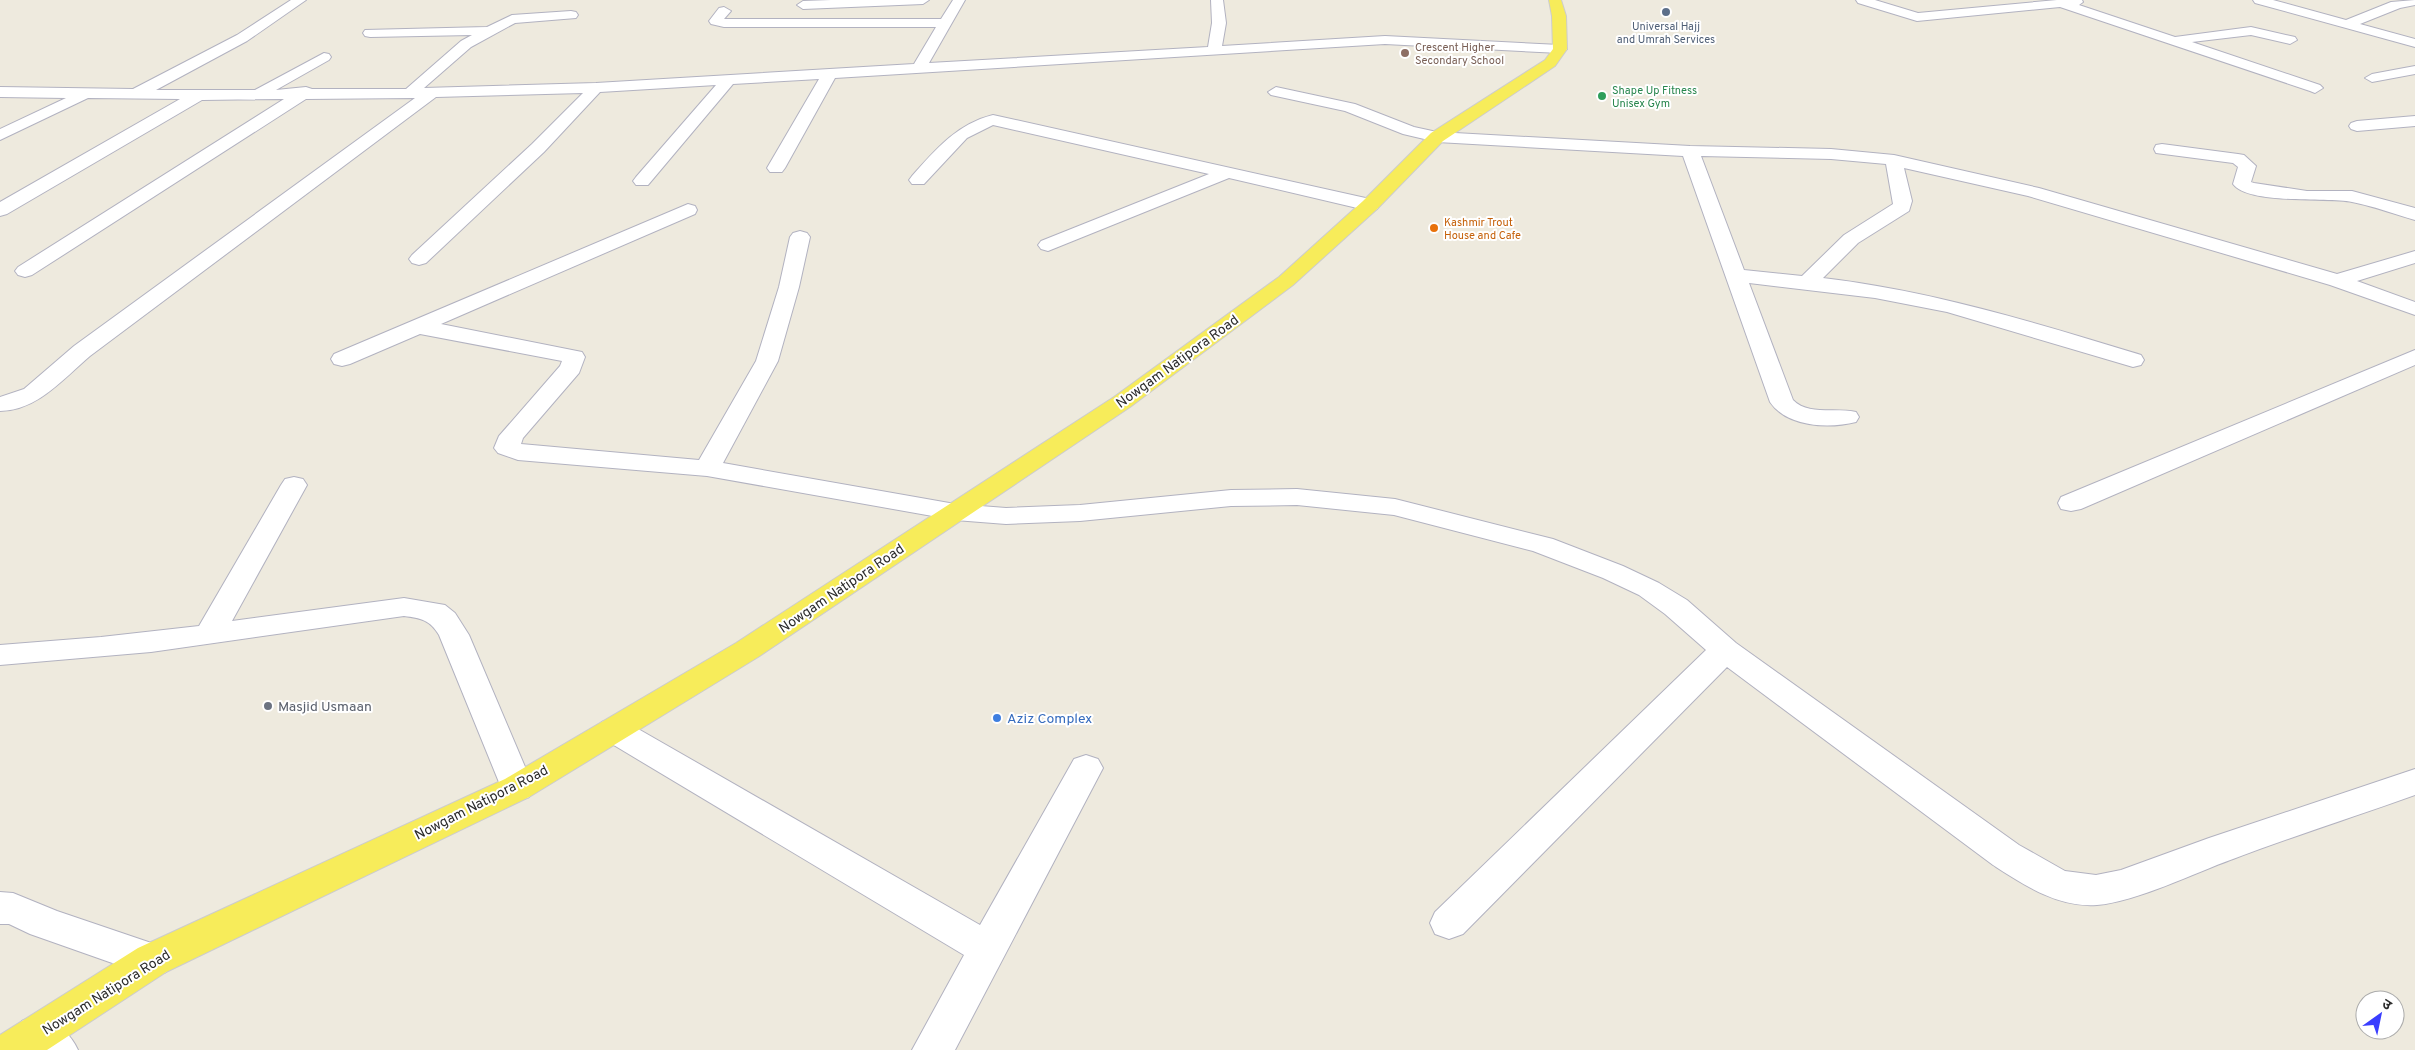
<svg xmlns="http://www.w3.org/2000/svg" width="2415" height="1050" viewBox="0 0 2415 1050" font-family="Overpass,'Noto Sans Devanagari',sans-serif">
  <rect width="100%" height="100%" fill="#eeeade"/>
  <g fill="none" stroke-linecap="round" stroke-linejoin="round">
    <g stroke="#b2b2c0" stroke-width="2">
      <path id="minor" d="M291,0H306L247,41L156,90H255L324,53L329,54L331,57L329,60L276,90L306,87L312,89H406L461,41L472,35L370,37L365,36L363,33L365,30L487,27L512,15L571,11L576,12L578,15L576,18L515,23L471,47L424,88L596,83L914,64L936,27H724L711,24L709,21L719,8L724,7L731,11L724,19H941L953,0H965L929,63L1208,47L1212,23L1211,0H1223L1226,23L1222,46L1385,36L1560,45L1567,49L1560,53L1385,44L835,78L785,168L782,172H770L767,168L819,79L733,84L648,185H636L633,181L636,177L716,85L600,92L544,152L426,263L419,265L412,263L409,259L412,255L532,144L583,93L436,97L90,356C64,378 37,411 0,411V397L24,389L74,346L415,98L306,99L32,275L25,277L18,275L15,271L18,267L284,99L202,100L7,214L0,216V202L180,99L88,98L0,140V129L66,98L0,97V87L133,89L237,35Z
        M831,0H929L923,4L803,9L797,5L803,1Z
        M1856,0H1875L1918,13L2057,0H2082L2083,2L2079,5L2175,37L2251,27L2295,37L2297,40L2290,44L2251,35L2192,42L2320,85L2323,88L2315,93L2310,91L2060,7L1917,21L1858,3Z
        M2253,0H2273L2346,20L2391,2L2415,0V5L2400,8L2360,24L2415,39V47L2255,3Z
        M2415,66V74L2372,82L2365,78L2372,74Z
        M1276,87L1355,104L1414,127L1437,132L1690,146L1831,149L1894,155L2039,188L2337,274L2415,251V263L2357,281L2415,302V315L2330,285L2028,196L1904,168L1912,201L1909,211L1858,243L1823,278C1933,291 2036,323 2141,355L2144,360L2141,365L2133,367L1947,312L1875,298L1749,283L1793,400C1808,416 1836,407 1856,412L1859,417L1856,422C1828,429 1787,427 1770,402L1683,156L1437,142L1403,134L1345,111L1271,95L1268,92ZM1701,156L1831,159L1886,164L1893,204L1844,235L1802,276L1744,270Z
        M993,115L1370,199L1377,201L1379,205L1377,209L1370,211L1229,178L1048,251L1041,249L1038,245L1041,241L1209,174L993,125L967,138L924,184H912L909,180L912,176C936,149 957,124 993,115Z
        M2415,116V126L2357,131L2351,129L2349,126L2351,123L2357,121Z
        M2162,144L2238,154L2244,155L2256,166L2251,182L2254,183L2307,191H2352L2415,208V220C2394,214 2373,206 2352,202C2328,197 2248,205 2233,184L2238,167L2233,163L2156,153L2154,149L2156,145Z
        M688,204L695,206L697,210L695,214L441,324L582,352L585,357L579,373L523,438L521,444L699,460L756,361L779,287L790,237L793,233L800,231L807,233L810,237L799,287L778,361L723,463L955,504L1006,508L1080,505L1231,490L1297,489L1395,499L1553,539L1623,566L1659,583L1687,600L1736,643L2019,845L2065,871L2096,875L2121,870L2209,838L2415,769V795C2354,817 2293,836 2233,859C2194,873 2136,902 2097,905C2058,908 2024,885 1993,865L1727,667L1463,934L1449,939L1435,934L1430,923L1435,912L1706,650L1665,614L1639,595L1603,578L1533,551L1394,515L1297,505L1231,506L1080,521L1006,524L955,520L707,476L518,460L498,453L494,448L499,436L560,366L562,361L420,334L350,364L342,366L334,364L331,359L334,354Z
        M2415,350V365L2081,509L2071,511L2061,509L2058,503L2061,497Z
        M294,477L303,479L307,485L232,621L404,598L445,605L455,613L469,635L534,788L529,797L517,801L505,797L439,635C430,620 421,618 404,616L151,652L0,665V645L101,637L199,626L281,485L285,479Z
        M614,718L626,722L980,925L1074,759L1086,755L1098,759L1103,768L955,1050H912L964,955L602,738L597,730L602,722Z
        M0,892L13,893L57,911L166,948L172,960L166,972L152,977L30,934L9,924H0Z
        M37,1015C56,1022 70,1032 78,1050H26L16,1034L22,1021Z"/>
    </g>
    <g stroke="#ccc" stroke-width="2">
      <path id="primary" d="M1549,0H1561L1566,16L1567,49L1555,66L1443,141L1377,209L1293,285L1130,407L758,657L529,797L166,972L47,1050H0V1035L138,948L505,779L736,643L1114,397L1279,277L1363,201L1431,133L1545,60L1553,49L1552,16Z"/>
    </g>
    <use href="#minor" fill="#fff" fill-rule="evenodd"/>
    <use href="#primary" fill="#f7ec5a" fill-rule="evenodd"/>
  </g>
  <circle fill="#5c6f8a" stroke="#fff" stroke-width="2" cx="1666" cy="12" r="5"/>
  <circle fill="#8d6e63" stroke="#fff" stroke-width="2" cx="1405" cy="53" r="5"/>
  <circle fill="#2e9e5b" stroke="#fff" stroke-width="2" cx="1602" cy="96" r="5"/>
  <circle fill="#e8710a" stroke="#fff" stroke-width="2" cx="1434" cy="228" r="5"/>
  <circle fill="#6b7280" stroke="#fff" stroke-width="2" cx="268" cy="706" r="5"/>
  <circle fill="#3f7fe0" stroke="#fff" stroke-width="2" cx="997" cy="718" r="5"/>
  <g text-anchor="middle" stroke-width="4" stroke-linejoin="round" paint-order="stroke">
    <g font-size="11" fill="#4e5e75" stroke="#fff">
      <text x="1666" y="30">Universal Hajj<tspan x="1666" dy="13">and Umrah Services</tspan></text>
    </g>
    <g font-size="11" fill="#785e54" stroke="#fff" text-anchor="start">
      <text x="1415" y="51">Crescent Higher<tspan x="1415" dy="13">Secondary School</tspan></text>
    </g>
    <g font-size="11" fill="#27864d" stroke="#fff" text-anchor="start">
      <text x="1612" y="94">Shape Up Fitness<tspan x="1612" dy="13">Unisex Gym</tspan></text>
    </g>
    <g font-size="11" fill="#c56008" stroke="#fff" text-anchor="start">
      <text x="1444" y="226">Kashmir Trout<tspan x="1444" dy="13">House and Cafe</tspan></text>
    </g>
    <g font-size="14" fill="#2c2c2c" stroke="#fff">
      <text transform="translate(1177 361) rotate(-36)" y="5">Nowgam Natipora Road</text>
      <text transform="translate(841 588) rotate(-34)" y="5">Nowgam Natipora Road</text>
      <text transform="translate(481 802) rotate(-27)" y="5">Nowgam Natipora Road</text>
      <text transform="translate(106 992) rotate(-32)" y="5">Nowgam Natipora Road</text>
    </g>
    <g font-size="14" fill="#5b616d" stroke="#fff" text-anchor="start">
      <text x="278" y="711">Masjid Usmaan</text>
    </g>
    <g font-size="14" fill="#366cbe" stroke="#fff" text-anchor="start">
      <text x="1007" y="723">Aziz Complex</text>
    </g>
  </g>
  <g transform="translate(2380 1015) rotate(33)"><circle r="24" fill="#ffffff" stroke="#ababab"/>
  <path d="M0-4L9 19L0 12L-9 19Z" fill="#3a3eff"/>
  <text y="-8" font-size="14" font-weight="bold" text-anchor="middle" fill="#2c2c2c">उ</text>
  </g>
</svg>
